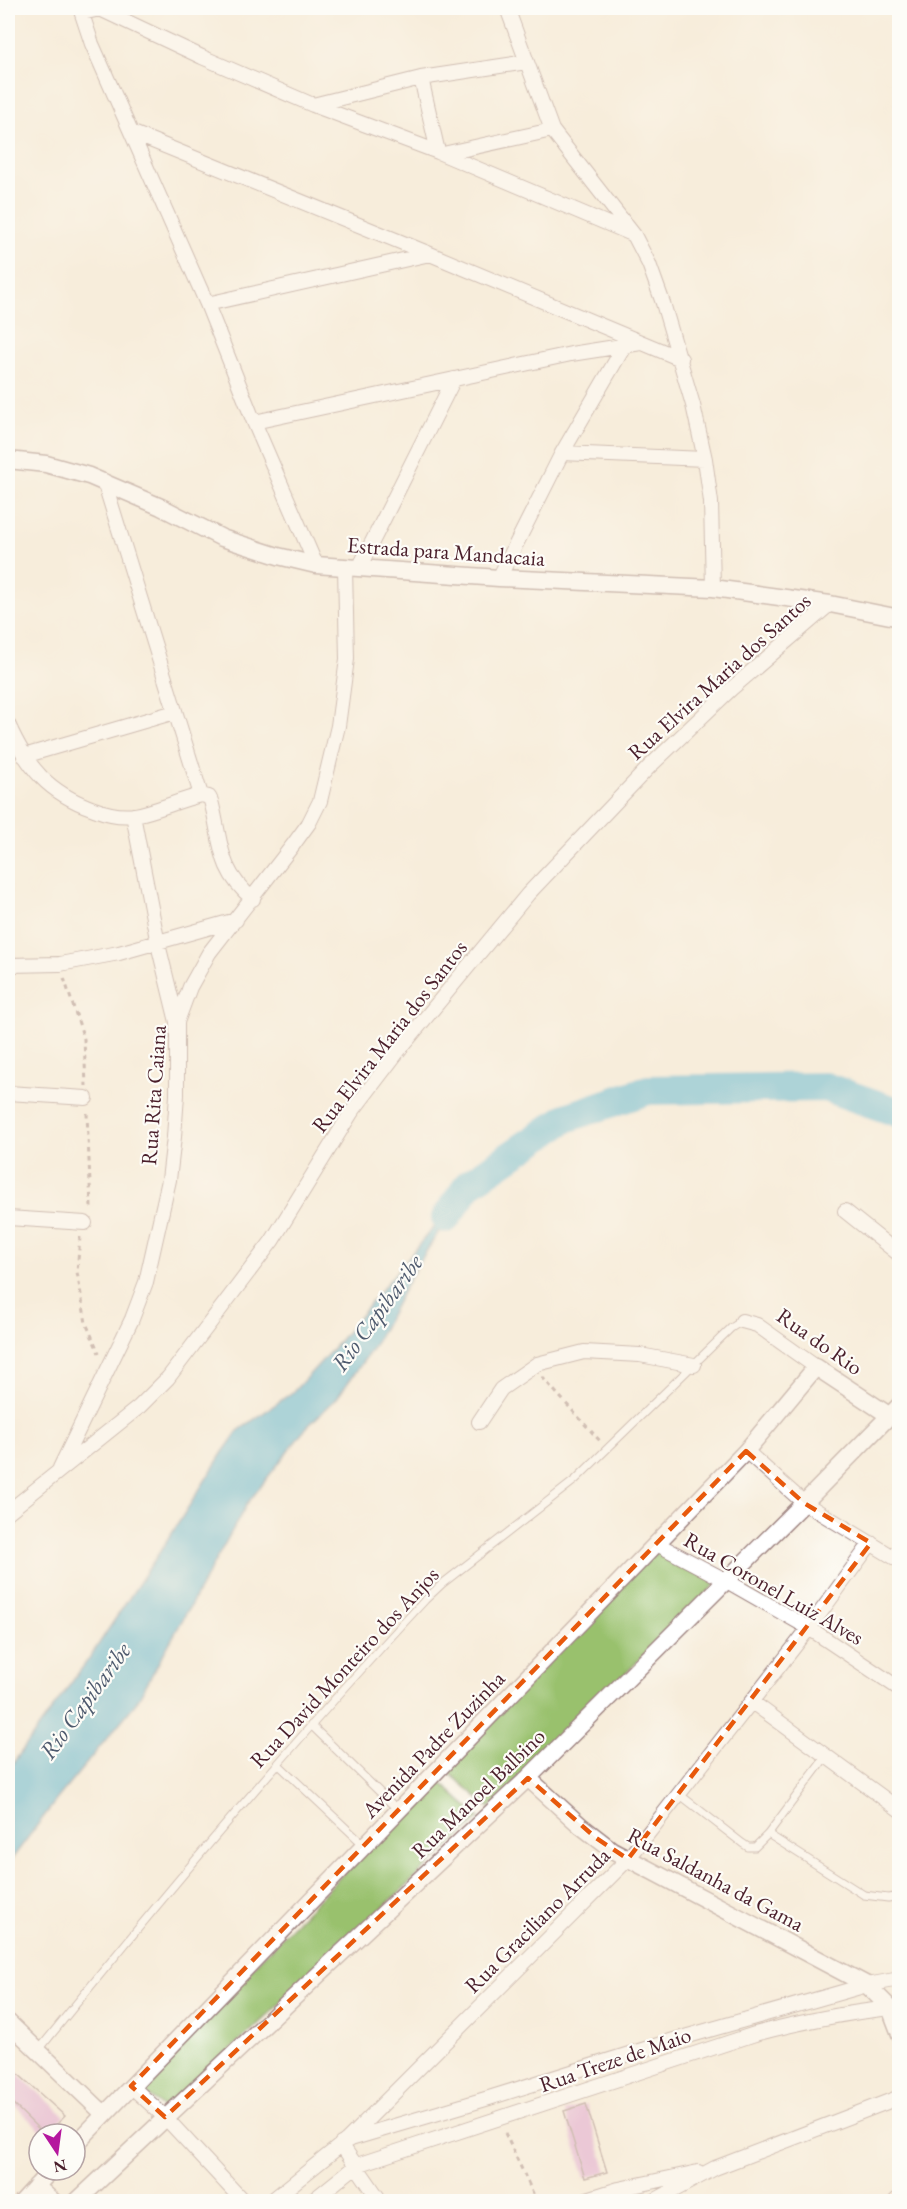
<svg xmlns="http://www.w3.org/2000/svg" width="907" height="2209" viewBox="0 0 907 2209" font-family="'EB Garamond',serif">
  <rect width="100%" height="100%" fill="#fdfcf7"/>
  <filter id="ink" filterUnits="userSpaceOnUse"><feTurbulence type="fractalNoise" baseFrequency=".0167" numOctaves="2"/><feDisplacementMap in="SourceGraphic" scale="12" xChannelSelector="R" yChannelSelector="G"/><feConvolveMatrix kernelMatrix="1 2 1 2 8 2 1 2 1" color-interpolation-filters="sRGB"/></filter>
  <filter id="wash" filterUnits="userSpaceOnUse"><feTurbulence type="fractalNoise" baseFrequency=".008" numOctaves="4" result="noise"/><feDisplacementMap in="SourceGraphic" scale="24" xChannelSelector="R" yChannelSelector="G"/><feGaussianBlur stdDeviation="1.35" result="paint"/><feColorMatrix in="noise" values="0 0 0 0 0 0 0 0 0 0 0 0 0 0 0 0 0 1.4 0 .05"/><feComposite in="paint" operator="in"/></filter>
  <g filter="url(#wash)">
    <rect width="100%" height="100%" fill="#f7eddb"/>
    <path fill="#99c16d" stroke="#72704c" stroke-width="1.5" d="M657,1548L719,1581L490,1808L446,1770Z
      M436,1778L479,1818L166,2110L137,2086Z"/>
    <path fill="#53b3d2" stroke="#4e697e" stroke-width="1.5" d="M469,1184L412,1274L372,1349L337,1398L306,1428L247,1504L136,1703L57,1799L8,1864V1770L90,1657L169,1538L223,1452L238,1431L294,1391L330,1352Z"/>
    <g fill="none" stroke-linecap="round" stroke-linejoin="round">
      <path stroke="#53b3d2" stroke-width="30" d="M446,1218L469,1184L566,1118L648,1090L825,1087L900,1113"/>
    </g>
    <g id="blocks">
      <path fill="#dc9cd0" d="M17,2073L65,2116L47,2134H44L8,2099V2082Z
        M586,2104L607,2172L585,2178L564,2111Z"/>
    </g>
  </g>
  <g filter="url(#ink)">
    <use href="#blocks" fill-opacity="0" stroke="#a08683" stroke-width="1.5"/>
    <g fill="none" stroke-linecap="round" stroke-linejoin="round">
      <g stroke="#a08683" stroke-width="9">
        <path id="service" d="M311,1725L397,1809
          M278,1764L365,1846
          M679,1794L742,1843L748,1847H755L768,1834L827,1755
          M768,1834L864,1895L888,1898L900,1896
          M38,2051C162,1897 290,1745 425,1600L442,1584L575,1480L731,1328L742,1321"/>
      </g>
      <g stroke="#a08683" stroke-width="16">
        <path id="minor" d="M80,8L92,44L207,304L254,422L316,565
          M507,8L552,130L634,235L649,264L663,303L693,405L705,459L711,502L713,588
          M82,13L100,9L202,57L313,105L438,152L632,234
          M421,78L438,152
          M313,105L421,78L527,62
          M133,133L430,254L681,359
          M443,154L552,130
          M207,304L430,254
          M254,422L571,354L641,343
          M562,453L705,459
          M104,481L201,795
          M359,568L454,379
          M499,578L562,453L625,345
          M8,724C27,767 48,793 94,809C107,814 121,817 135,815C157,811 179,800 201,795
          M24,756L175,712
          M201,795L209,797L211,801C222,841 217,870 253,899
          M133,815L158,944L177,1022
          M8,965L60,964L119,953L236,920
          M8,1093L86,1098
          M845,1211L900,1255
          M8,1218L85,1223
          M742,1321L757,1325L816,1367
          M890,1416L900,1423
          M479,1422L501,1389L537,1364L584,1352L640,1355L694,1365
          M746,1451L804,1503L900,1561
          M60,1468L132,1319L146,1282L169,1180L174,1137L177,1095V1022L190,987L209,953L293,845L309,823L320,801L338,726L347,659L345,567
          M8,1512L139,1407L168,1378L272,1241L351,1113L399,1050L528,894L649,767L731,689L830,604
          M657,1544L725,1580L809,1628L900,1689
          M752,1702L900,1810
          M131,2086L165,2117L244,2202
          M347,2140L628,1859L809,1628L871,1543
          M341,2144L381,2202
          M270,2202L347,2140L489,2098L674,2040L867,1985L900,1979
          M311,2202L357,2165L755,2034C800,2022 844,2013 890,2008
          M578,2202L619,2189L698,2172
          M652,2202L715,2168L900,2097"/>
      </g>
      <g stroke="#a08683" stroke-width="19">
        <path id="tertiary" d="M8,460L46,464L89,476L161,507L222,538L278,556L316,565L499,578L713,588L830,604L900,618
          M528,1778L581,1826L612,1850L867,1985L890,2008L900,2034
          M8,2022L104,2114
          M75,2145L746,1451L816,1367L890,1416
          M36,2186L54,2202
          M22,2202L51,2170
          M76,2202L528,1778L804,1503L900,1405"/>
      </g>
      <g stroke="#a08683" stroke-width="20">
        <path id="secondary" d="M897,2202L900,2200"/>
      </g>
      <path stroke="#a08683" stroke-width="3" stroke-dasharray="4.5 4.5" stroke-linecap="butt" d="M64,978L84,1039L86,1086
        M87,1113L91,1207L90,1211
        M80,1237L77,1272L86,1323L99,1353
        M542,1377L600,1441
        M505,2133L537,2202"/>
      <use href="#service" stroke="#fff" stroke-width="7"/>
      <use href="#minor" stroke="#fff" stroke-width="14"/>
      <use href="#tertiary" stroke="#fff" stroke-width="16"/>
      <use href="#secondary" stroke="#fce5d0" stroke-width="18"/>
    </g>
  </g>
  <path d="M0 0H907V2209H0ZM746,1451L804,1503L871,1543L628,1859L596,1838L528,1778L165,2117L131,2086Z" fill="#f7eddb" fill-opacity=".55" fill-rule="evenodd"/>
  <path fill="none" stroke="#e8590c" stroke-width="4.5" stroke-dasharray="12 8" stroke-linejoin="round" d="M746,1451L804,1503L871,1543L628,1859L596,1838L528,1778L165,2117L131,2086Z"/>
  <g text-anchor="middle" stroke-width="4.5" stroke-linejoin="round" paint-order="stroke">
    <g font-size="22" fill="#4a1f2b" stroke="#fdfcf7">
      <text transform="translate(446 551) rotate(4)" y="8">Estrada para Mandacaia</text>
      <text transform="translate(719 676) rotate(-42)" y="8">Rua Elvira Maria dos Santos</text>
      <text transform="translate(389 1036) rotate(-52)" y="8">Rua Elvira Maria dos Santos</text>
      <text transform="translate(153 1095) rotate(-86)" y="8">Rua Rita Caiana</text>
      <text transform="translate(820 1341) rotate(35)" y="8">Rua do Rio</text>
      <text transform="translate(774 1588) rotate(30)" y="8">Rua Coronel Luiz Alves</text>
      <text transform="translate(344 1667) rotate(-47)" y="8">Rua David Monteiro dos Anjos</text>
      <text transform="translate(433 1744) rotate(-46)" y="8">Avenida Padre Zuzinha</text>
      <text transform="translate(478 1793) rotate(-44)" y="8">Rua Manoel Balbino</text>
      <text transform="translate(716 1879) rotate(28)" y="8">Rua Saldanha da Gama</text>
      <text transform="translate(537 1920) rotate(-45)" y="8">Rua Graciliano Arruda</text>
      <text transform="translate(615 2059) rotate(-19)" y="8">Rua Treze de Maio</text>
    </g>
    <g font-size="24" font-style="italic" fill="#4e5a6e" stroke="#fdfcf7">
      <text transform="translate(377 1313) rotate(-54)" y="8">Rio Capibaribe</text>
      <text transform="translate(85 1701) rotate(-54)" y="8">Rio Capibaribe</text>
    </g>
  </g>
  <rect width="907" height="2209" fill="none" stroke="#fdfcf7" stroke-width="30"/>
  <g transform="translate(57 2152) rotate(167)"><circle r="28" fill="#fdfcf7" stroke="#b5a4a5" stroke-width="1.5"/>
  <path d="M0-4.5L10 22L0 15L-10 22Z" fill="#b5179e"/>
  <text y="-9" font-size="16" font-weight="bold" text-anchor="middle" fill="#4a1f2b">N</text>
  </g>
</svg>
